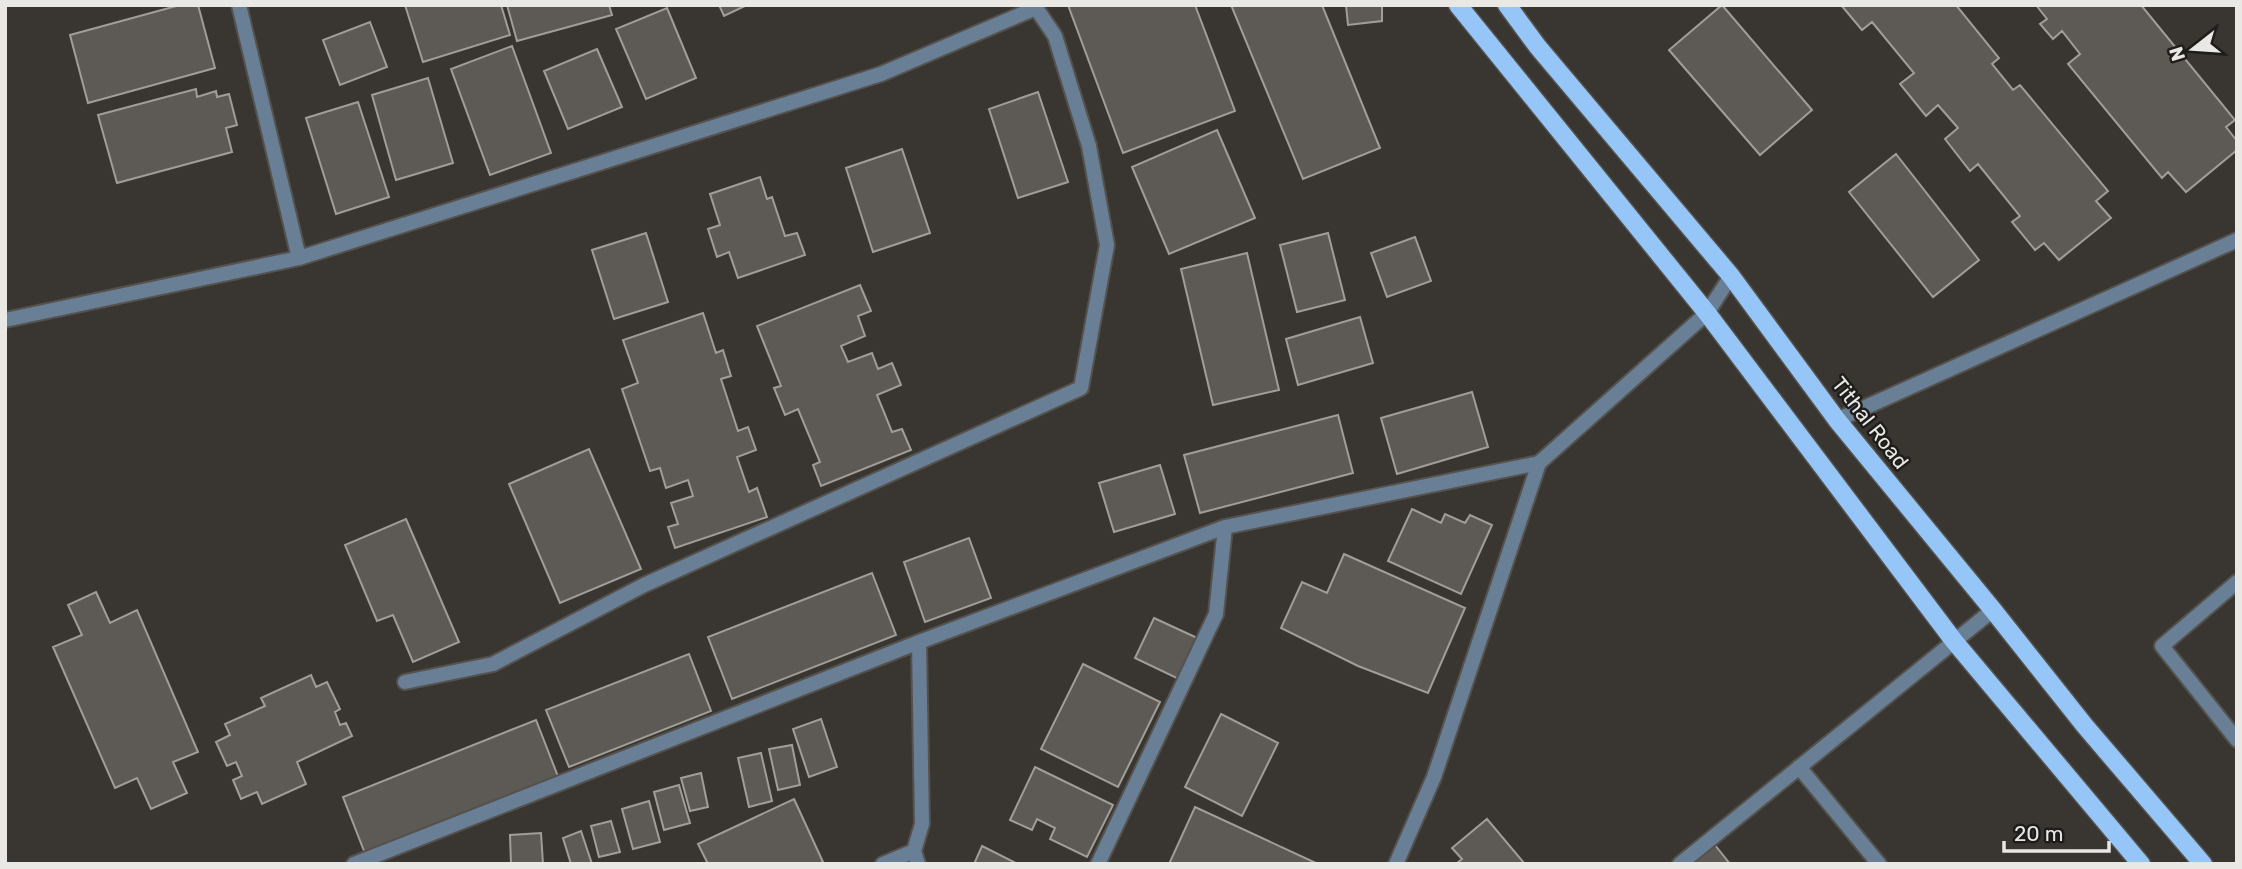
<svg xmlns="http://www.w3.org/2000/svg" width="2242" height="869" viewBox="0 0 2242 869" font-family="Rubik,sans-serif">
  <rect width="100%" height="100%" fill="#393631"/>
  <path fill="#5d5a55" stroke="#a19d97" stroke-width="2" d="M180,5H198L215,68L88,103L70,35Z
    M405,5H501L510,35L423,62Z
    M507,5H609L612,15L517,41Z
    M719,5H747L724,16Z
    M1068,5H1195L1235,111L1123,153Z
    M1231,5H1322L1380,148L1303,179Z
    M1346,5H1382V21L1348,25Z
    M1722,5L1812,110L1760,155L1669,50Z
    M1841,5H1956L1999,58L1992,64L2013,90L2020,85L2108,191L2096,201L2111,218L2059,260L2044,243L2035,250L2012,222L2020,216L1978,164L1970,171L1945,139L1958,128L1938,105L1926,116L1900,84L1914,73L1872,22L1862,30Z
    M2036,5H2141L2235,120L2226,127L2237,141V150L2186,192L2168,172L2162,178L2068,64L2080,54L2062,31L2053,39L2040,24L2047,19Z
    M667,8L696,78L646,99L616,29Z
    M370,22L387,67L340,85L323,40Z
    M512,46L551,153L490,175L451,69Z
    M597,49L622,107L568,129L544,71Z
    M428,78L453,163L396,180L372,95Z
    M196,89L197,97L216,91L217,97L229,94L237,125L226,128L232,152L117,183L98,115Z
    M1038,92L1068,182L1018,198L989,109Z
    M358,102L389,197L336,214L306,118Z
    M1217,130L1255,218L1169,254L1132,167Z
    M902,149L930,233L873,252L846,168Z
    M1896,154L1979,260L1933,297L1849,192Z
    M760,177L767,199L772,197L785,236L797,233L805,255L738,278L729,252L717,257L708,229L720,225L710,194Z
    M646,233L668,302L614,319L592,250Z
    M1328,233L1345,300L1297,312L1280,245Z
    M1415,237L1431,281L1387,297L1371,253Z
    M1247,253L1279,390L1213,405L1181,269Z
    M860,285L871,311L858,316L865,336L841,346L848,362L872,353L878,369L892,363L901,385L877,395L892,432L902,429L911,450L821,486L813,465L820,462L798,409L785,415L774,388L781,386L757,326Z
    M703,313L716,353L723,350L731,376L721,379L738,431L748,427L756,450L737,457L749,492L757,488L767,517L675,548L668,527L678,524L671,503L693,496L688,480L666,488L660,468L650,471L622,389L638,383L623,340Z
    M1360,317L1373,363L1298,385L1286,339Z
    M1472,392L1488,447L1397,474L1381,418Z
    M1338,415L1353,473L1200,513L1184,455Z
    M589,449L641,569L560,603L509,484Z
    M1160,465L1175,514L1114,532L1099,483Z
    M1412,509L1441,523L1445,514L1465,523L1470,515L1492,525L1461,594L1388,561Z
    M406,519L459,642L413,662L393,615L377,621L345,545Z
    M969,538L991,598L925,622L904,562Z
    M1344,554L1465,608L1428,693L1358,666L1281,628L1302,582L1327,593Z
    M872,573L896,635L732,699L708,637Z
    M96,592L110,623L137,610L198,752L173,762L187,793L151,809L137,778L115,788L53,647L82,635L68,605Z
    M1154,618L1206,642L1187,683L1135,658Z
    M689,654L711,711L569,767L546,710Z
    M1083,664L1160,702L1118,787L1041,749Z
    M311,675L316,687L327,682L340,709L335,712L340,725L346,723L352,736L297,762L306,784L262,804L257,792L241,799L233,780L242,776L236,762L227,766L216,742L230,735L225,724L265,706L261,698Z
    M1221,714L1278,743L1242,816L1185,787Z
    M821,719L837,767L809,777L793,729Z
    M536,720L559,779L366,856L343,797Z
    M792,745L800,785L778,790L769,749Z
    M761,753L772,801L749,807L738,758Z
    M1035,767L1113,805L1087,857L1050,839L1055,828L1037,819L1032,830L1010,820Z
    M701,773L708,807L690,811L681,778Z
    M679,785L690,823L664,830L654,792Z
    M794,799L823,862L818,864H708L698,844Z
    M649,801L660,842L633,849L622,809Z
    M1195,807L1318,864H1169Z
    M1487,819L1525,864H1456L1462,859L1452,848Z
    M611,821L620,852L599,857L591,826Z
    M581,831L592,864H571L563,838Z
    M541,833L543,864H511L510,835Z
    M1715,845L1730,864H1692Z
    M982,846L1018,864H974Z"/>
  <g fill="none" stroke-linecap="round" stroke-linejoin="round">
    <g stroke="#55524e" stroke-width="18">
      <path id="minor" d="M239,5L299,258
        M5,320L299,258L881,74L1036,8L1037,5
        M1837,420L2237,240
        M2237,582L2162,646L2237,740
        M405,682L493,664L644,585L1081,388L1107,245L1089,146L1055,36L1036,8
        M1799,767L1879,864
        M354,864L919,642L1225,527L1539,463
        M883,864L914,851
        M918,864L914,851L922,824L919,642
        M1098,864L1216,614L1225,527
        M1680,864L1993,610"/>
    </g>
    <g stroke="#55524e" stroke-width="18">
      <path id="tertiary" d="M1396,864L1434,777L1539,463L1707,313L1731,276"/>
    </g>
    <g stroke="#55524e" stroke-width="21">
      <path id="primary" d="M1458,5L1707,313L1954,641L2141,864
        M1507,5L1538,47L1731,276L1837,420L1993,610L2085,726L2203,864"/>
    </g>
    <use href="#minor" stroke="#687f96" stroke-width="14"/>
    <use href="#tertiary" stroke="#687f96" stroke-width="14"/>
    <use href="#primary" stroke="#96c6f7" stroke-width="18"/>
  </g>
  <g text-anchor="middle" stroke-width="5" stroke-linejoin="round" paint-order="stroke">
    <g font-size="21" fill="#eae8e5" stroke="#1f1d1b">
      <text transform="translate(1870 423) rotate(52)" y="7">Tithal Road</text>
    </g>
  </g>
  <rect width="2242" height="869" fill="none" stroke="#eae8e5" stroke-width="14"/>
  <g transform="translate(2193 49) rotate(253)" stroke="#1f1d1b" stroke-width="5" paint-order="stroke">
  <path d="M0-5L12 26L0 18L-12 26Z" fill="#eae8e5"/>
  <text y="-10" font-size="19" font-weight="bold" text-anchor="middle" fill="#eae8e5">N</text>
  </g>
  <path d="M2004 841v10h105v-10" fill="none" stroke="#eae8e5" stroke-width="3.5"/>
  <text x="2014" y="841" font-size="21" fill="#eae8e5" stroke="#1f1d1b" stroke-width="5" paint-order="stroke">20 m</text>
</svg>
